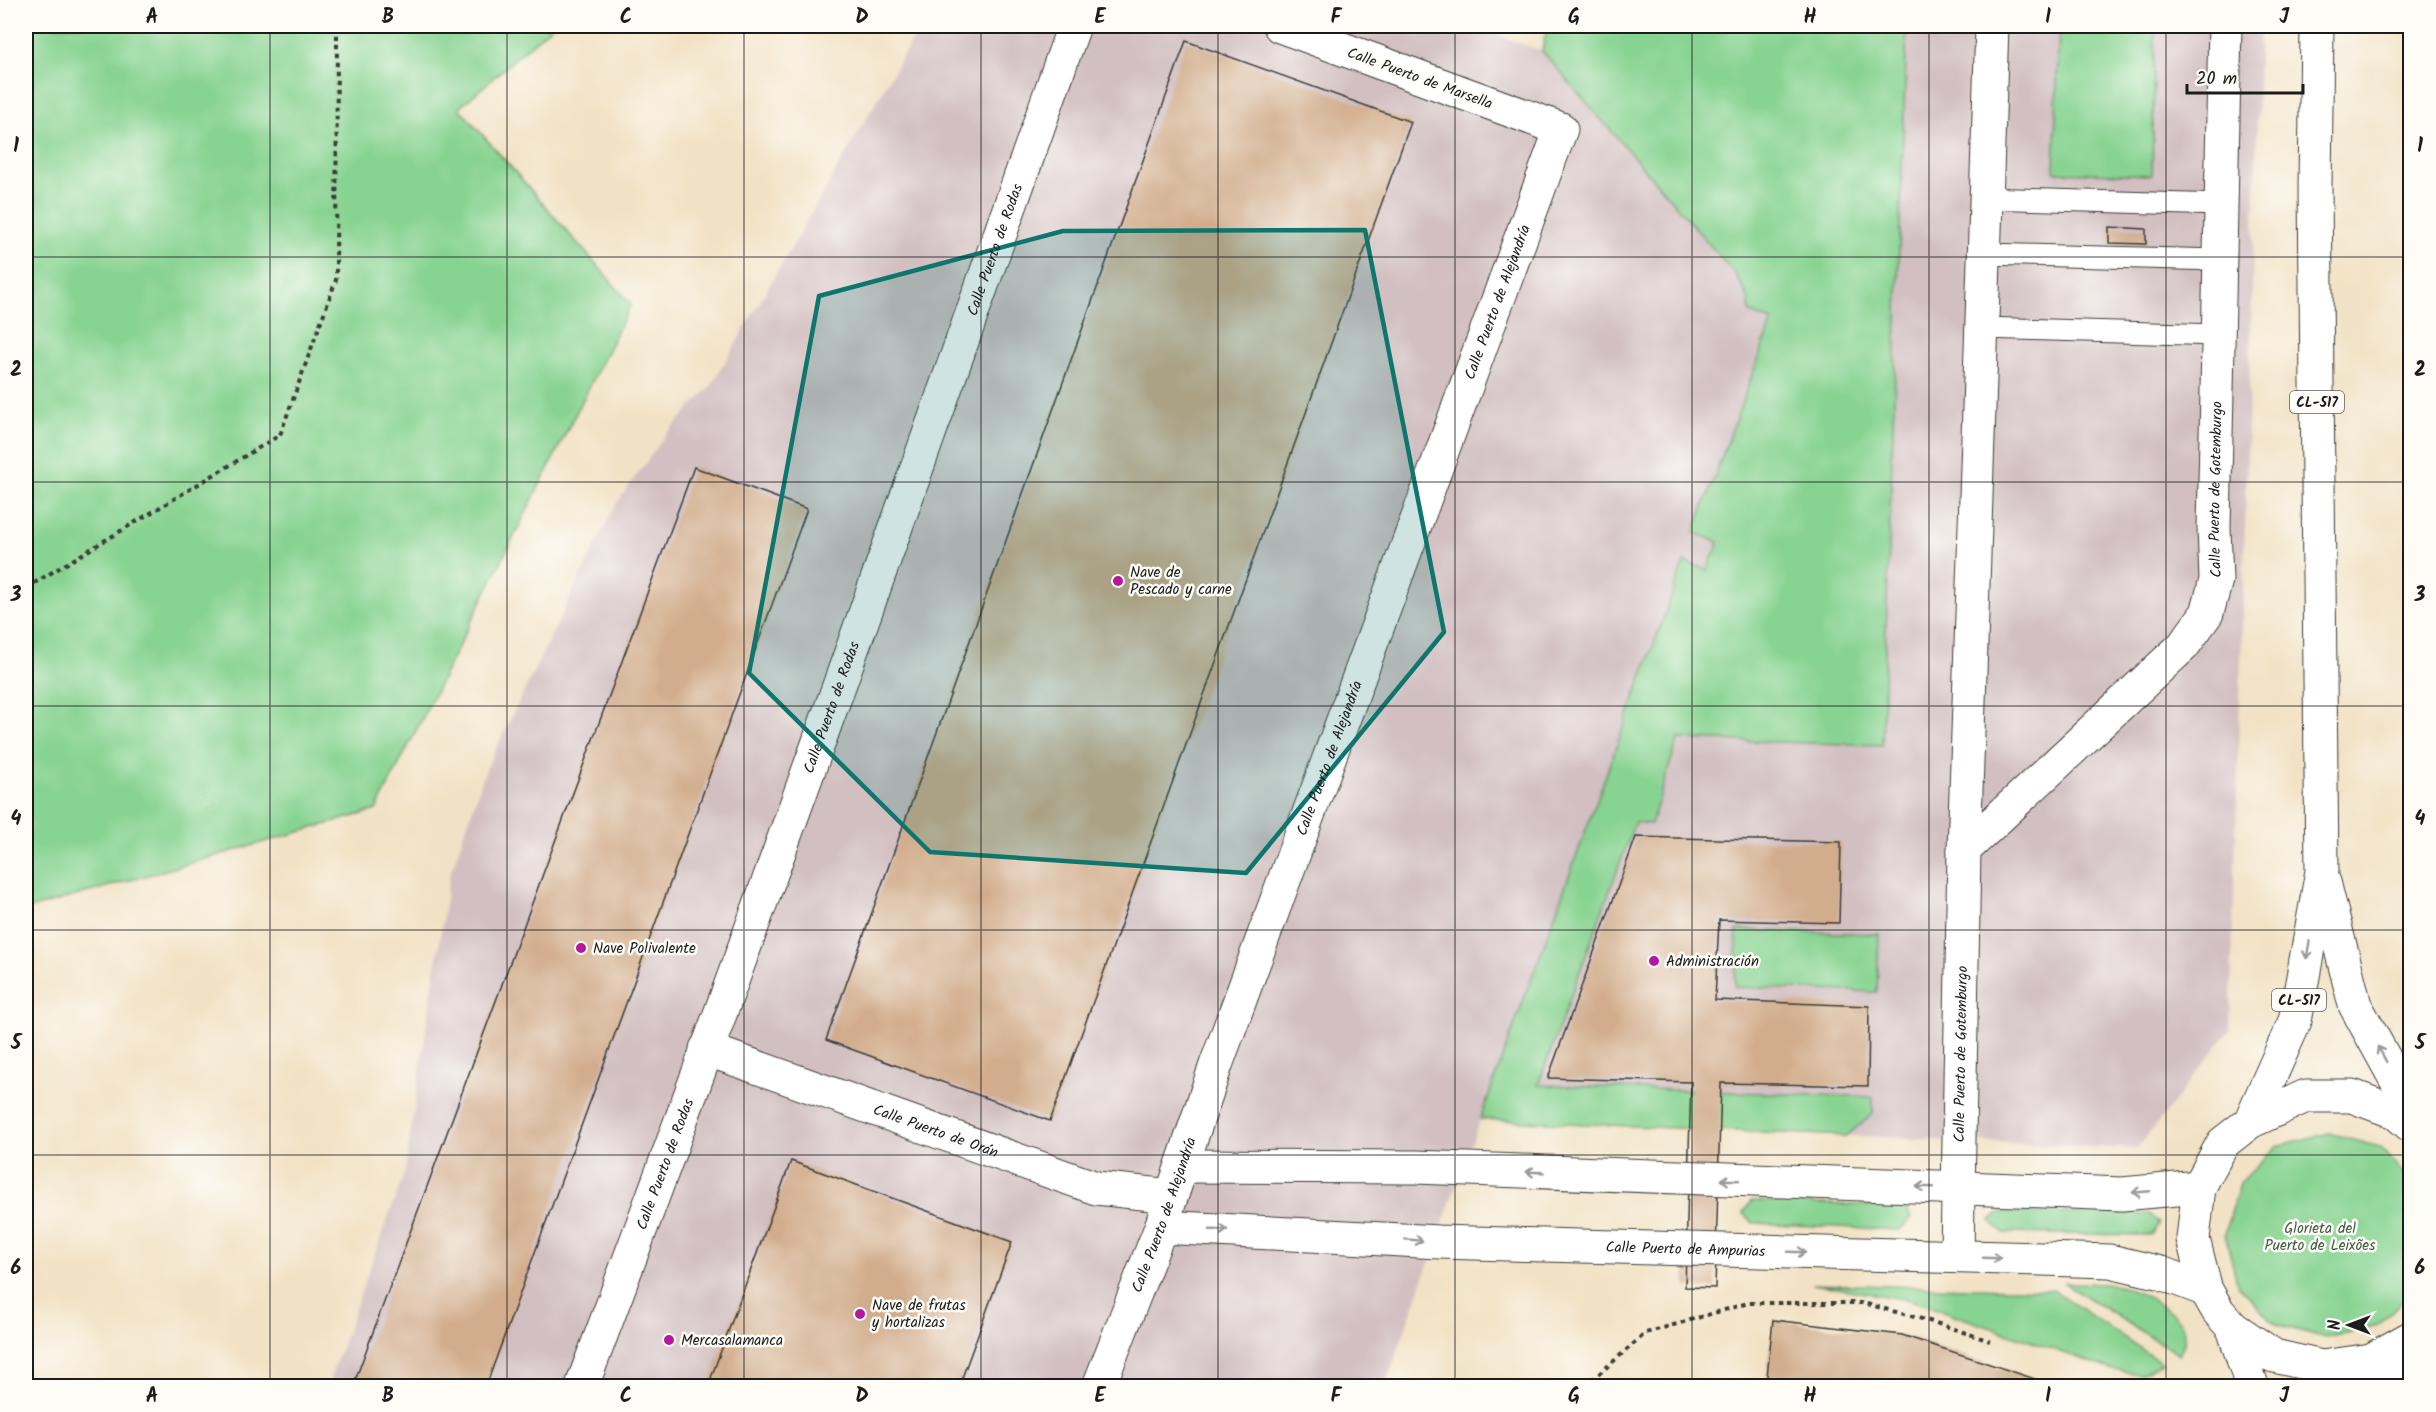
<svg xmlns="http://www.w3.org/2000/svg" width="2436" height="1412" viewBox="0 0 2436 1412" font-family="Kalam,sans-serif">
  <rect width="100%" height="100%" fill="#fdfcf7"/>
  <filter id="ink" filterUnits="userSpaceOnUse"><feTurbulence type="fractalNoise" baseFrequency=".0167" numOctaves="2"/><feDisplacementMap in="SourceGraphic" scale="12" xChannelSelector="R" yChannelSelector="G"/><feConvolveMatrix kernelMatrix="1 2 1 2 8 2 1 2 1" color-interpolation-filters="sRGB"/></filter>
  <filter id="wash" filterUnits="userSpaceOnUse"><feTurbulence type="fractalNoise" baseFrequency=".008" numOctaves="4" result="noise"/><feDisplacementMap in="SourceGraphic" scale="24" xChannelSelector="R" yChannelSelector="G"/><feGaussianBlur stdDeviation="1.35" result="paint"/><feColorMatrix in="noise" values="0 0 0 0 0 0 0 0 0 0 0 0 0 0 0 0 0 1.4 0 .05"/><feComposite in="paint" operator="in"/></filter>
  <g filter="url(#wash)">
    <rect width="100%" height="100%" fill="#f2e2c5"/>
    <path fill="#d2bfc1" d="M920,26H1473L1542,51L1547,26H2260L2230,1030L2137,1149L1480,1119L1385,1386H327L405,1171L449,877L486,769L616,504L667,433L711,386Z"/>
    <path fill="#87d391" stroke="#527856" stroke-width="1.5" d="M26,26H552L459,108L631,304L376,810L26,910Z
      M1547,26H1907L1882,745L1678,739L1651,824L1635,822L1538,1085L1873,1097V1114L1846,1136L1480,1119L1684,562L1707,570L1719,542L1694,533L1772,321L1750,313L1748,297L1736,275L1542,51Z
      M2059,26H2155L2152,175L2054,172Z
      M1737,930L1879,934L1877,992L1735,987Z
      M2329,1133L2380,1147L2410,1179V1293L2378,1325L2326,1338L2275,1324L2238,1286L2225,1234L2240,1183L2277,1146Z
      M1751,1201L1905,1207L1911,1218L1900,1230L1753,1223L1743,1213Z
      M2001,1212L2149,1214L2159,1223L2151,1235L2003,1233L1990,1221Z
      M2064,1283C2081,1284 2102,1282 2119,1286C2139,1290 2186,1314 2185,1338C2185,1343 2181,1350 2179,1355Z
      M1812,1284L2053,1290L2162,1363L2141,1374L2113,1370L1911,1300Z"/>
    <g id="blocks">
      <path fill="#d2ad8d" d="M1186,41L1411,122L1050,1121L826,1040Z
        M2109,227L2146,229V244L2109,243Z
        M694,467L807,509L486,1386H353Z
        M1636,837L1841,842L1839,923L1719,920L1715,1000L1869,1006L1868,1086L1721,1083L1715,1288L1685,1287L1691,1082L1548,1078Z
        M791,1161L1012,1242L959,1386H708Z
        M1773,1320L1902,1335L2056,1386H1766Z"/>
    </g>
  </g>
  <g filter="url(#ink)">
    <use href="#blocks" fill-opacity="0" stroke="#3c3a35" stroke-width="1.5"/>
    <g fill="none" stroke-linecap="round" stroke-linejoin="round">
      <g stroke="#3c3a35" stroke-width="23">
        <path id="service" d="M1986,198L2222,205
          M1985,254L2220,260
          M1983,328L2219,335"/>
      </g>
      <g stroke="#3c3a35" stroke-width="35">
        <g id="minor">
          <path id="s1" d="M1964,850L2183,646L2207,613L2216,580L2214,528L2225,26"/>
          <path id="s2" d="M706,1049L1096,1188L1171,1196"/>
          <path d="M1182,1166L1416,1167L2122,1194L2199,1187"/>
          <path id="s3" d="M1161,1227L1439,1242L2110,1261L2161,1273L2206,1290"/>
          <path id="s4" d="M1957,1256L1964,850L1992,26"/>
          <path id="s5" d="M582,1386C752,935 913,480 1074,26"/>
          <path id="s6" d="M1099,1386L1161,1227L1216,1065L1561,129L1280,26"/>
        </g>
      </g>
      <g stroke="#3c3a35" stroke-width="35">
        <path id="primary" d="M2324,882L2355,1005L2410,1105
          M2250,1122L2295,1021L2322,871L2315,188L2317,26
          M2410,1125L2395,1112L2352,1096H2306L2250,1122L2223,1143L2199,1187L2193,1239L2206,1290L2218,1311L2233,1328L2274,1356L2322,1367L2371,1360L2410,1338
          M2233,1328L2252,1386
          M2381,1386L2410,1341"/>
      </g>
      <path stroke="#3c3a35" stroke-width="4" stroke-dasharray="4.5 4.5" stroke-linecap="butt" d="M26,588L280,435L336,280L337,28L335,26
        M1585,1386L1646,1333L1748,1303H1863L1933,1322L1990,1341"/>
      <use href="#service" stroke="#fff" stroke-width="21"/>
      <use href="#minor" stroke="#fff" stroke-width="33"/>
      <use href="#primary" stroke="#fff" stroke-width="33"/>
    </g>
    <defs><path id="oneway-shaft" d="M-6 0H5M1.5-3L5.5 0L1.5 3" fill="none" stroke-width="1.6" stroke-linecap="round" stroke-linejoin="round" transform="scale(1.5)"/></defs>
    <g stroke="#999">
      <use href="#oneway-shaft" transform="translate(2308 950) rotate(100)"/>
      <use href="#oneway-shaft" transform="translate(2382 1054) rotate(-119)"/>
      <use href="#oneway-shaft" transform="translate(1535 1172) rotate(-178)"/>
      <use href="#oneway-shaft" transform="translate(1730 1180) rotate(-178)"/>
      <use href="#oneway-shaft" transform="translate(1925 1187) rotate(-178)"/>
      <use href="#oneway-shaft" transform="translate(2141 1192) rotate(175)"/>
      <use href="#oneway-shaft" transform="translate(1219 1230) rotate(2)"/>
      <use href="#oneway-shaft" transform="translate(1414 1240) rotate(5)"/>
      <use href="#oneway-shaft" transform="translate(1797 1252) rotate(2)"/>
      <use href="#oneway-shaft" transform="translate(1992 1258) rotate(2)"/>
    </g>
  </g>
  <path fill="#0f766e" fill-opacity="0.2" stroke="#0f766e" stroke-width="4.5" stroke-linejoin="round" d="M1365,230L1444,632L1246,873L930,852L749,673L819,296L1063,231Z"/>
  <path fill="none" stroke="#1c1c1c" stroke-width="1.5" stroke-opacity="0.55" d="M270,26V1386M507,26V1386M744,26V1386M981,26V1386M1218,26V1386M1455,26V1386M1692,26V1386M1929,26V1386M2166,26V1386M26,257H2410M26,482H2410M26,706H2410M26,930H2410M26,1155H2410"/>
  <g fill="#b5179e" stroke="#fdfcf7" stroke-width="2">
    <circle cx="1118" cy="581" r="6"/>
    <circle cx="581" cy="948" r="6"/>
    <circle cx="1654" cy="961" r="6"/>
    <circle cx="860" cy="1314" r="6"/>
    <circle cx="669" cy="1340" r="6"/>
  </g>
  <g text-anchor="middle" stroke-width="5" stroke-linejoin="round" paint-order="stroke">
    <g fill="#fdfcf7" stroke="#605f5e" stroke-width="1.5">
      <rect x="2290" y="391" width="54" height="22" rx="4.5"/>
      <rect x="2272" y="989" width="54" height="22" rx="4.5"/>
    </g>
    <g font-size="14" font-weight="bold" fill="#1c1c1c">
      <text x="2317" y="407">CL-517</text>
      <text x="2299" y="1005">CL-517</text>
    </g>
    <g font-size="15" fill="#1c1c1c" stroke="#fdfcf7">
      <text transform="translate(1420 78) rotate(20)" y="5">Calle Puerto de Marsella</text>
      <text dy="5" stroke="none"><textPath href="#s5" startOffset="1209">Calle Puerto de Rodas</textPath></text>
      <text dy="5" stroke="none"><textPath href="#s6" startOffset="1155">Calle Puerto de Alejandría</textPath></text>
      <text dy="5" stroke="none"><textPath href="#s1" startOffset="465">Calle Puerto de Gotemburgo</textPath></text>
      <text dy="5" stroke="none"><textPath href="#s5" startOffset="723">Calle Puerto de Rodas</textPath></text>
      <text dy="5" stroke="none"><textPath href="#s6" startOffset="669">Calle Puerto de Alejandría</textPath></text>
      <text dy="5" stroke="none"><textPath href="#s4" startOffset="202">Calle Puerto de Gotemburgo</textPath></text>
      <text dy="5" stroke="none"><textPath href="#s2" startOffset="244">Calle Puerto de Orán</textPath></text>
      <text dy="5" stroke="none"><textPath href="#s5" startOffset="237">Calle Puerto de Rodas</textPath></text>
      <text dy="5" stroke="none"><textPath href="#s6" startOffset="183">Calle Puerto de Alejandría</textPath></text>
      <text dy="5" stroke="none"><textPath href="#s3" startOffset="525">Calle Puerto de Ampurias</textPath></text>
    </g>
    <g font-size="15" fill="#1c1c1c" stroke="#fdfcf7" text-anchor="start">
      <text x="1130" y="577">Nave de<tspan x="1130" dy="17">Pescado y carne</tspan></text>
      <text x="593" y="953">Nave Polivalente</text>
      <text x="1666" y="966">Administración</text>
      <text x="872" y="1310">Nave de frutas<tspan x="872" dy="17">y hortalizas</tspan></text>
      <text x="681" y="1345">Mercasalamanca</text>
    </g>
    <g font-size="15" fill="#415c45" stroke="#fdfcf7">
      <text x="2320" y="1233">Glorieta del<tspan x="2320" dy="17">Puerto de Leixões</tspan></text>
    </g>
  </g>
  <rect width="2436" height="1412" fill="none" stroke="#fdfcf7" stroke-width="66"/>
  <g transform="translate(2349 1325) rotate(270)" stroke="#fdfcf7" stroke-width="4.5" paint-order="stroke">
  <path d="M0-4.5L10 22L0 15L-10 22Z" fill="#1c1c1c"/>
  <text y="-9" font-size="16" font-weight="bold" text-anchor="middle" fill="#1c1c1c">N</text>
  </g>
  <path d="M2187 84v9h116v-9" fill="none" stroke="#1c1c1c" stroke-width="3"/>
  <text x="2196" y="84" font-size="18" fill="#1c1c1c" stroke="#fdfcf7" stroke-width="4.5" paint-order="stroke">20 m</text>
  <rect x="33" y="33" width="2370" height="1346" fill="none" stroke="#1c1c1c" stroke-width="2"/>
  <g font-size="20" text-anchor="middle" font-weight="bold" fill="#1c1c1c">
    <text x="152" y="23">A</text>
    <text x="388" y="23">B</text>
    <text x="626" y="23">C</text>
    <text x="862" y="23">D</text>
    <text x="1100" y="23">E</text>
    <text x="1336" y="23">F</text>
    <text x="1574" y="23">G</text>
    <text x="1810" y="23">H</text>
    <text x="2048" y="23">I</text>
    <text x="2284" y="23">J</text>
    <text x="16" y="152">1</text>
    <text x="2420" y="152">1</text>
    <text x="16" y="376">2</text>
    <text x="2420" y="376">2</text>
    <text x="16" y="601">3</text>
    <text x="2420" y="601">3</text>
    <text x="16" y="825">4</text>
    <text x="2420" y="825">4</text>
    <text x="16" y="1049">5</text>
    <text x="2420" y="1049">5</text>
    <text x="16" y="1274">6</text>
    <text x="2420" y="1274">6</text>
    <text x="152" y="1402">A</text>
    <text x="388" y="1402">B</text>
    <text x="626" y="1402">C</text>
    <text x="862" y="1402">D</text>
    <text x="1100" y="1402">E</text>
    <text x="1336" y="1402">F</text>
    <text x="1574" y="1402">G</text>
    <text x="1810" y="1402">H</text>
    <text x="2048" y="1402">I</text>
    <text x="2284" y="1402">J</text>
  </g>
</svg>
